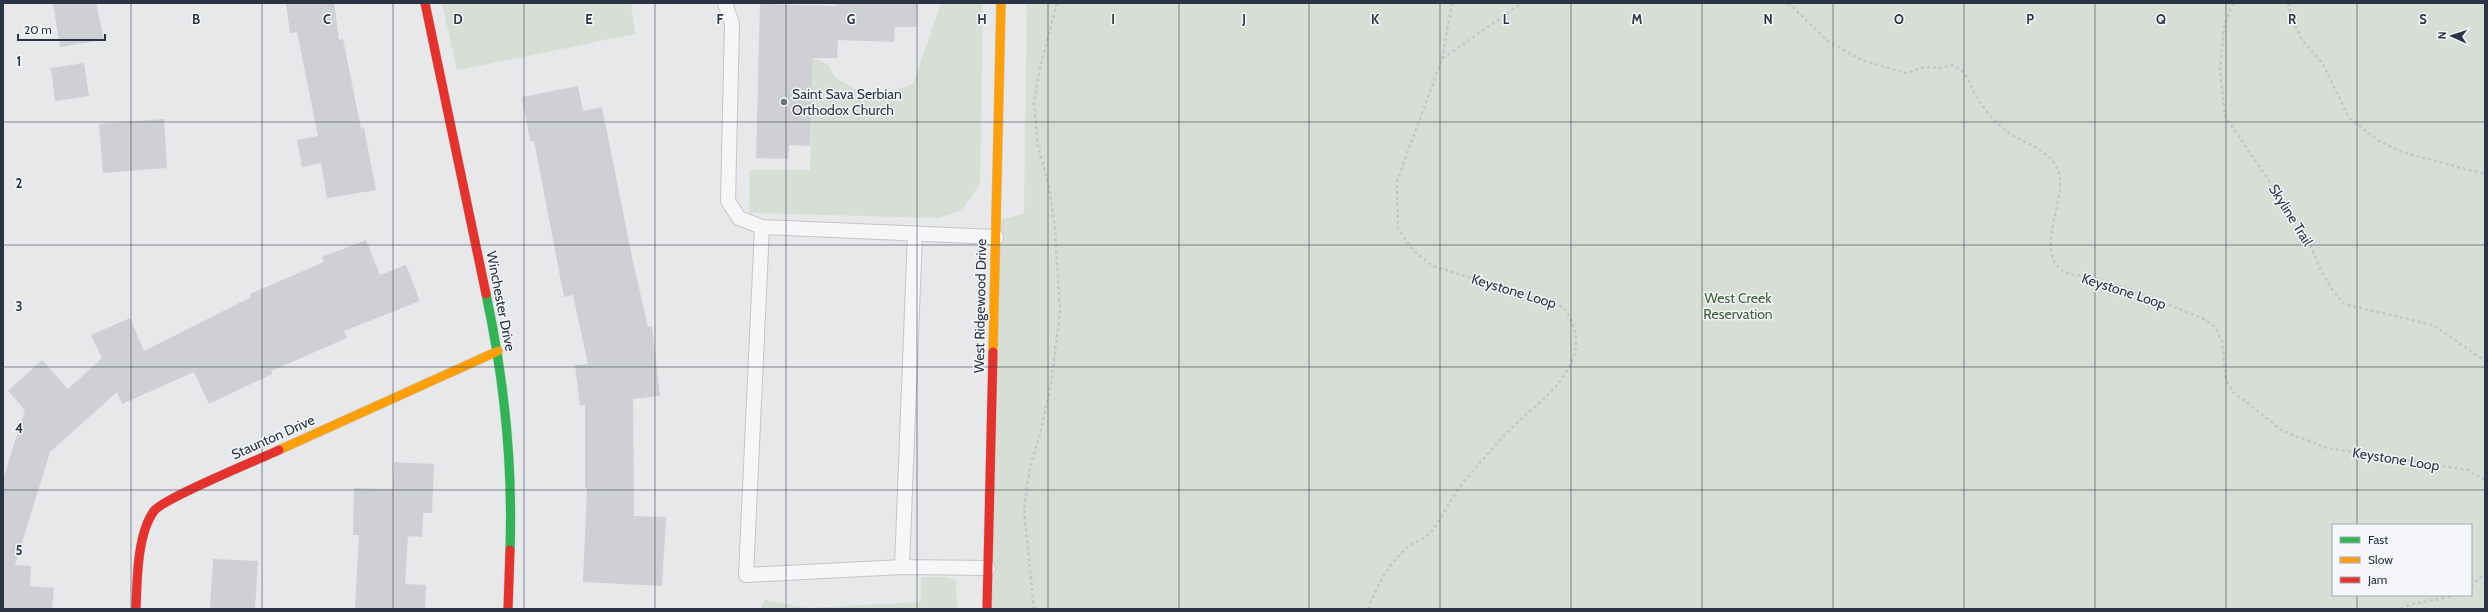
<svg xmlns="http://www.w3.org/2000/svg" width="2488" height="612" viewBox="0 0 2488 612" font-family="Cabin,sans-serif">
  <rect width="100%" height="100%" fill="#e6e8ea"/>
  <path fill="#d6ded6" fill-rule="evenodd" d="M442,3H631L635,34L457,70Z
    M941,3H983L980,185L961,210L939,218L749,213L750,170H810L813,58L827,64L836,78L861,93H887L913,84Z
    M1027,3H2485V609H991L1001,220L1024,213ZM2333,525H2471V595H2333Z
    M921,577H947L956,581L957,609H760L765,600L806,608L921,602Z"/>
  <path fill="#ced0d3" d="M53,3H96L104,40L60,47Z
    M286,3H334L339,40L343,39L361,129L364,128L376,190L327,198L321,163L302,167L297,140L318,136L297,32L290,33Z
    M836,3H917L916,27H895L894,42L838,40L837,58H813L810,146L789,145L788,159L756,158L760,4L836,6Z
    M84,63L89,96L55,101L51,68Z
    M578,86L583,111L602,107L633,262L648,327L652,326L660,396L633,399L634,516L666,517L662,586L583,582L587,488H585V405H580L575,365L588,364L573,295L564,297L534,141H530L522,97Z
    M164,119L167,168L103,173L99,124Z
    M366,240L380,275L406,265L420,301L344,331L347,338L271,371L272,374L209,404L194,372L122,404L117,392L50,452L15,565L31,566L30,586L54,588L52,609H3V479L25,410L8,391L42,360L68,389L102,358L91,335L130,318L144,351L251,297L250,294L324,262L322,257Z
    M394,462L434,464L432,513H423L422,537L408,536L405,584L426,585L425,609H355L359,535H353L354,488L393,489Z
    M213,559L258,561L255,609H210Z"/>
  <g fill="none" stroke-linecap="round" stroke-linejoin="round">
    <g stroke="#c4c6c8" stroke-width="16">
      <path id="lane" d="M725,3L732,24L728,201L739,218L762,227L996,237
        M762,227L746,575L902,567L988,568
        M902,567L915,234"/>
    </g>
    <g stroke="#c4c6c8" stroke-width="10">
      <path id="fast" d="M486,294C504,378 513,464 510,550"/>
    </g>
    <g stroke="#c4c6c8" stroke-width="10">
      <path id="slow" d="M993,352L1001,3
        M279,450L498,351"/>
    </g>
    <g stroke="#c4c6c8" stroke-width="10">
      <path id="jam" d="M425,3L486,294
        M136,609C137,581 137,534 154,511C164,498 258,460 279,450
        M508,609L510,550
        M987,609L993,352"/>
    </g>
    <path stroke="#c5c6ca" stroke-width="2.5" stroke-dasharray="3 3" stroke-linecap="butt" d="M1788,3L1828,41L1861,60L1906,73L1925,67L1941,68L1951,65C1967,69 1969,84 1976,96C1983,108 1995,122 2006,131C2022,143 2054,151 2059,173C2066,201 2037,246 2059,268C2068,277 2078,274 2090,277C2129,288 2166,304 2204,319L2215,327L2222,341L2226,380L2233,392L2283,431L2327,448L2468,470L2485,480
      M2233,3L2224,27L2220,70L2225,116L2308,238L2319,267L2331,288L2344,304L2433,325L2485,361
      M2288,3L2291,17L2302,40L2323,64L2349,118L2379,141L2405,153L2485,174
      M1442,59L1452,3
      M2471,586L2485,573
      M1034,609L1024,509L1030,467L1041,430L1051,384L1060,312L1055,229L1049,186L1038,146L1034,102L1040,68L1057,3
      M1368,609C1377,586 1388,564 1407,548C1414,541 1426,539 1432,531C1445,514 1453,493 1467,478C1485,457 1503,435 1523,417C1539,403 1555,391 1567,371C1581,347 1578,329 1564,307L1433,266L1414,251L1398,229L1397,181L1442,59L1522,3
      M2401,609C2416,600 2437,602 2453,595"/>
    <use href="#lane" stroke="#f5f6f7" stroke-width="14"/>
    <use href="#fast" stroke="#30b455" stroke-width="9"/>
    <use href="#slow" stroke="#ff9f0a" stroke-width="9"/>
    <use href="#jam" stroke="#e5322d" stroke-width="9"/>
  </g>
  <path fill="none" stroke="#2b3445" stroke-width="1" stroke-opacity="0.55" d="M131,3V609M262,3V609M393,3V609M524,3V609M655,3V609M786,3V609M917,3V609M1048,3V609M1179,3V609M1309,3V609M1440,3V609M1571,3V609M1702,3V609M1833,3V609M1964,3V609M2095,3V609M2226,3V609M2357,3V525M3,122H2485M3,245H2485M3,367H2485M3,490H2485M2357,595V609"/>
  <circle fill="#6c737f" stroke="#f4f6f9" stroke-width="1.5" cx="784" cy="102" r="4"/>
  <g text-anchor="middle" stroke-width="3" stroke-linejoin="round" paint-order="stroke">
    <g font-size="14" fill="#2b3445" stroke="#f4f6f9" text-anchor="start">
      <text x="792" y="99">Saint Sava Serbian<tspan x="792" dy="16">Orthodox Church</tspan></text>
    </g>
    <g font-size="14" fill="#2b3445" stroke="#f4f6f9">
      <text transform="translate(2291 215) rotate(58)" y="5">Skyline Trail</text>
      <text transform="translate(1514 291) rotate(17)" y="5">Keystone Loop</text>
      <text transform="translate(2124 291) rotate(18)" y="5">Keystone Loop</text>
      <text transform="translate(501 301) rotate(79)" y="5">Winchester Drive</text>
      <text transform="translate(980 306) rotate(-89)" y="5">West Ridgewood Drive</text>
      <text transform="translate(273 437) rotate(-24)" y="5">Staunton Drive</text>
      <text transform="translate(2396 459) rotate(9)" y="5">Keystone Loop</text>
    </g>
    <g font-size="14" fill="#3f6138" stroke="#f4f6f9">
      <text x="1738" y="303">West Creek<tspan x="1738" dy="16">Reservation</tspan></text>
    </g>
  </g>
  <g font-size="13" text-anchor="middle" font-weight="bold" fill="#2b3445" stroke="#f4f6f9" stroke-width="3" stroke-linejoin="round" paint-order="stroke">
    <text x="196" y="24">B</text>
    <text x="327" y="24">C</text>
    <text x="458" y="24">D</text>
    <text x="589" y="24">E</text>
    <text x="720" y="24">F</text>
    <text x="851" y="24">G</text>
    <text x="982" y="24">H</text>
    <text x="1113" y="24">I</text>
    <text x="1244" y="24">J</text>
    <text x="1375" y="24">K</text>
    <text x="1506" y="24">L</text>
    <text x="1637" y="24">M</text>
    <text x="1768" y="24">N</text>
    <text x="1899" y="24">O</text>
    <text x="2030" y="24">P</text>
    <text x="2161" y="24">Q</text>
    <text x="2292" y="24">R</text>
    <text x="2423" y="24">S</text>
    <text x="19" y="66">1</text>
    <text x="19" y="188">2</text>
    <text x="19" y="311">3</text>
    <text x="19" y="433">4</text>
    <text x="19" y="555">5</text>
  </g>
  <rect width="2488" height="612" fill="none" stroke="#2b3445" stroke-width="8"/>
  <rect x="2332" y="524" width="140" height="72" fill="#f4f6f9" stroke="#a4a8b1"/>
  <rect x="2340" y="537" width="20" height="6" fill="#30b455" stroke="#a4a8b1"/>
  <text x="2368" y="544" font-size="12" fill="#2b3445">Fast</text>
  <rect x="2340" y="557" width="20" height="6" fill="#ff9f0a" stroke="#a4a8b1"/>
  <text x="2368" y="564" font-size="12" fill="#2b3445">Slow</text>
  <rect x="2340" y="577" width="20" height="6" fill="#e5322d" stroke="#a4a8b1"/>
  <text x="2368" y="584" font-size="12" fill="#2b3445">Jam</text>
  <g transform="translate(2452 36) rotate(273)" stroke="#f4f6f9" stroke-width="3" paint-order="stroke">
  <path d="M0-3L7 15L0 10L-7 15Z" fill="#2b3445"/>
  <text y="-6" font-size="11" font-weight="bold" text-anchor="middle" fill="#2b3445">N</text>
  </g>
  <path d="M18 34v6h87v-6" fill="none" stroke="#2b3445" stroke-width="2"/>
  <text x="24" y="34" font-size="12" fill="#2b3445" stroke="#f4f6f9" stroke-width="3" paint-order="stroke">20 m</text>
</svg>
